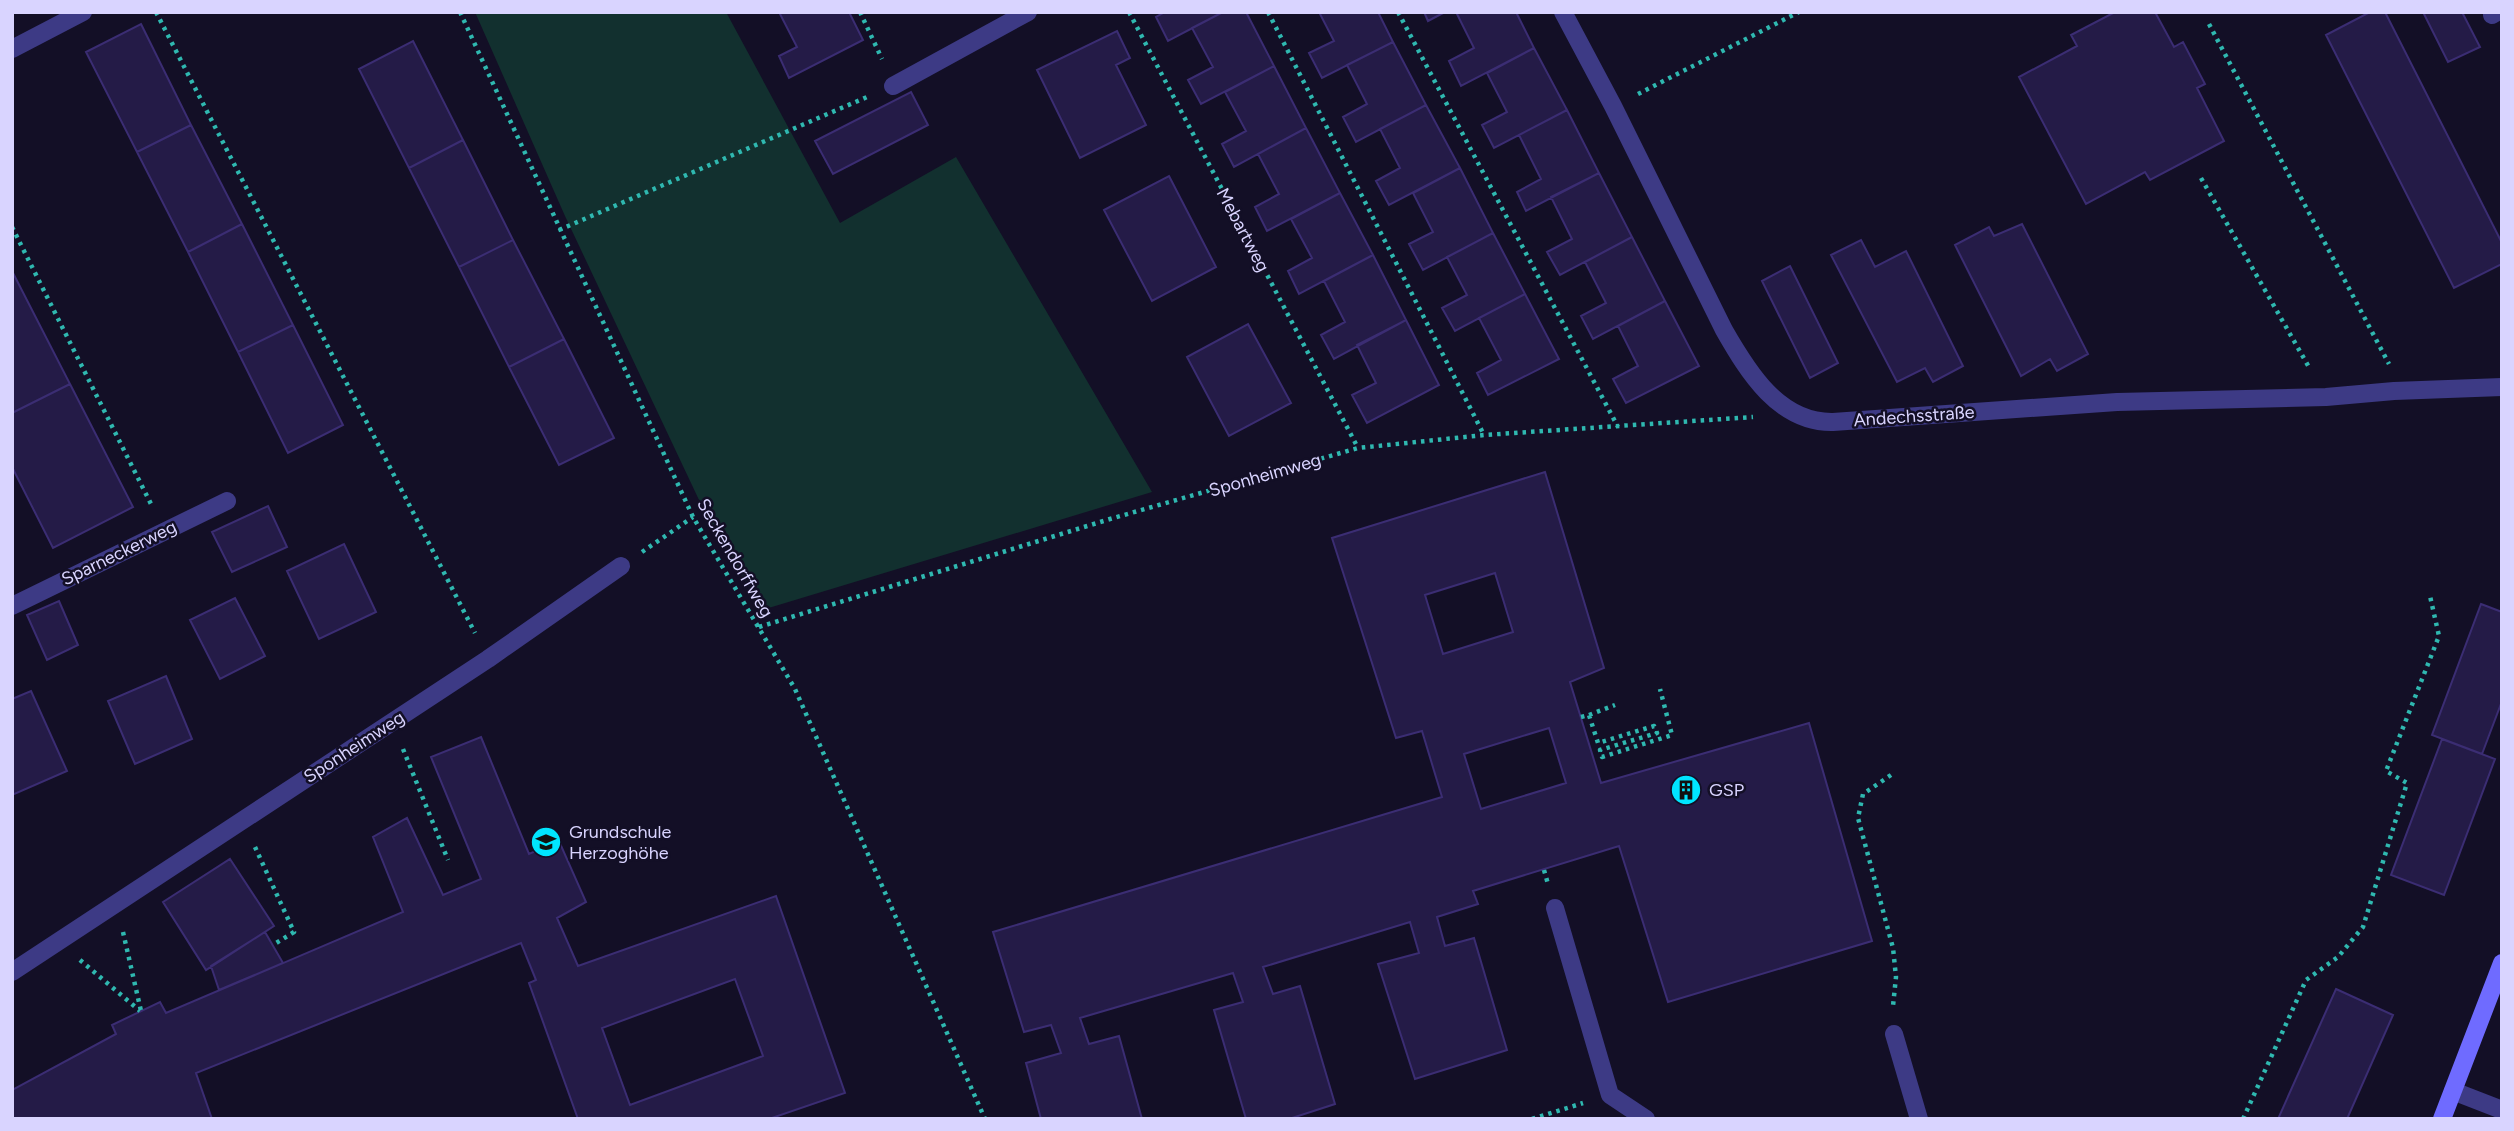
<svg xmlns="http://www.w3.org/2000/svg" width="2514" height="1131" viewBox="0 0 2514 1131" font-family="Figtree,sans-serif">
  <rect width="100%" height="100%" fill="#130f26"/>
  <path fill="#12302f" d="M475,12H726L840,223L956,157L1152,492L762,610L708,519L565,216Z"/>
  <path fill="#241b47" stroke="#3b2d73" stroke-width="2" fill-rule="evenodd" d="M779,12H849L863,40L789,78L779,56L797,47Z
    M1165,12H1223L1168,41L1156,17Z
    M1223,12H1246L1274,66L1201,104L1188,80L1213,67L1192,28Z
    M1319,12H1378L1393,42L1322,78L1309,53L1334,41Z
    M1424,12H1445L1428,21Z
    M1456,12H1516L1534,48L1461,86L1449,61L1474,48Z
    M2115,12H2155L2174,47L2183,42L2205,84L2197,88L2224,141L2150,180L2145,172L2086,204L2019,77L2077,46L2071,35Z
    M2370,12H2385L2502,243V264L2454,288L2326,35Z
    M2423,12H2462L2480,47L2448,62Z
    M141,24L191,125L137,152L86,52Z
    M1117,31L1130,58L1116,65L1146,125L1080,158L1037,70Z
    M413,41L463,140L409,168L359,69Z
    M1393,42L1426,105L1356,142L1343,117L1367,104L1347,65Z
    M1534,48L1567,110L1494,148L1482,125L1507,112L1487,73Z
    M1274,66L1306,128L1234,167L1222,144L1246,131L1225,92Z
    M911,92L928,125L833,174L815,141Z
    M1426,105L1460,168L1389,205L1376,181L1400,168L1380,129Z
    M1567,110L1599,173L1526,211L1517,192L1541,179L1519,135Z
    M191,125L242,224L188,252L137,152Z
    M1306,128L1340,193L1267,231L1255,207L1279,194L1258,154Z
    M463,140L513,240L459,267L409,168Z
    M1460,168L1493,233L1423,270L1409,244L1433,232L1413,193Z
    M1599,173L1632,237L1560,275L1547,252L1572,239L1551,197Z
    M1169,176L1216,267L1152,301L1104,210Z
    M1340,193L1373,255L1299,294L1288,271L1312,258L1291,219Z
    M242,224L293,325L238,352L188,252Z
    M2022,224L2088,354L2057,371L2050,359L2021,376L1955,245L1989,227L1994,236Z
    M1493,233L1525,294L1455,331L1442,308L1467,295L1447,257Z
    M1632,237L1665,301L1593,339L1581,316L1606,303L1585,262Z
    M513,240L564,339L509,367L459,267Z
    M1861,240L1875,267L1906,251L1963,366L1933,382L1925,368L1897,382L1831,255Z
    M1373,255L1406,320L1334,359L1321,335L1345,322L1324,281Z
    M1790,266L1838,363L1810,378L1762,281Z
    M12,271L70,384L12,413Z
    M1525,294L1559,359L1488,395L1477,373L1501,360L1479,318Z
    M1665,301L1699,366L1626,403L1613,379L1638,366L1618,326Z
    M1406,320L1439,385L1367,423L1352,395L1376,383L1357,345Z
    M1248,324L1291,403L1229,436L1187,357Z
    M293,325L343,425L288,453L238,352Z
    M564,339L614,438L559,465L509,367Z
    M70,384L133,507L53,548L12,467V413Z
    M1545,472L1604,668L1570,682L1601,783L1809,723L1872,941L1668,1002L1619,846L1473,891L1478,904L1437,917L1445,946L1474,938L1507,1050L1415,1079L1378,964L1419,953L1410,922L1263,967L1273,994L1300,986L1335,1104L1289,1119H1246L1214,1010L1243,1002L1233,973L1080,1018L1089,1044L1119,1036L1142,1119H1041L1026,1063L1061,1053L1051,1025L1024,1032L993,932L1442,797L1422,731L1396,738L1332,538ZM1495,573L1513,632L1443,654L1425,595ZM1549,728L1566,783L1481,809L1464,754Z
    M268,506L287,547L232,572L212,532Z
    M344,544L376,612L319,639L287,571Z
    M235,598L265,656L220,679L190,620Z
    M59,601L78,645L47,660L27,615Z
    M2481,604L2502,612V701L2482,754L2432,735Z
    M166,676L192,739L135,764L108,701Z
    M31,691L67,771L12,795V699Z
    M481,737L529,854L559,841L586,902L557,918L578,966L776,896L845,1093L769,1119H578L529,983L536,980L521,943L196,1073L212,1119H12V1090L116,1034L112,1025L160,1002L166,1013L403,912L373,837L407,818L443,895L481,879L431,757ZM735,979L763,1056L630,1105L602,1028Z
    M2442,739L2495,759L2444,895L2391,875Z
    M230,859L274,926L206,970L163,902Z
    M265,932L283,963L219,990L211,966Z
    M2336,989L2393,1015L2347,1119H2278Z"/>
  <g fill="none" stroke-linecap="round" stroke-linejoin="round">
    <path stroke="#2fb8b0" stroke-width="4.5" stroke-dasharray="3.5 5" stroke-linecap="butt" d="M156,12L475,633
      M460,12L693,517L795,689L985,1119
      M860,12L882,59
      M1129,12L1358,448
      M1268,12L1484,435
      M1398,12L1618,427
      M2209,24L2389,364
      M1638,94L1799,12
      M2201,178L2310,369
      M12,227L153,508
      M559,230L867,97
      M642,552L693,517
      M759,627L1110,519L1358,448L1484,435L1753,417
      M1589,715L1615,705
      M1581,717L1589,715L1598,743L1654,726L1657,733L1600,750L1602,757L1672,735L1660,689
      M403,749L448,860
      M1891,775L1863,794L1858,818L1893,948L1896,977L1893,1006
      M255,847L294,932L273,945
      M1544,870L1548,884
      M123,932L141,1011
      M80,960L140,1011
      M1532,1119L1583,1103
      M2243,1119L2306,980L2338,957L2363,927L2407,783L2386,771L2439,636L2430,596"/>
    <path stroke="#3d3a85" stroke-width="18" d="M2492,15L2497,12
      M2453,1091L2502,1110"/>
    <path stroke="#3d3a85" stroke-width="18" d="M1563,12L1613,106L1724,330C1748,372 1779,423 1833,422L2117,402L2326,397L2394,391L2502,387
      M12,49L83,12
      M893,86L1028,12
      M12,606L227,501
      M1555,908L1610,1095L1646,1119
      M12,972L488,659L621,566
      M1894,1034L1919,1119"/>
    <path stroke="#6f6bff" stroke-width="18" d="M2442,1119L2502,963"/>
  </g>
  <defs>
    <g id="building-disc" transform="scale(1.575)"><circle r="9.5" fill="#00e5ff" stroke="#130f26"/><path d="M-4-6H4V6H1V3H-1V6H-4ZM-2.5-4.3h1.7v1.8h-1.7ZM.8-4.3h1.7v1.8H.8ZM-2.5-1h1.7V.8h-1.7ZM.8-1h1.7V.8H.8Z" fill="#111"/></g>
    <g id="school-disc" transform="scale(1.575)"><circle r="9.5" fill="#00e5ff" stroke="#130f26"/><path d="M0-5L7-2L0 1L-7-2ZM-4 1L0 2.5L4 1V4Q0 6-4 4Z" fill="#111"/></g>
  </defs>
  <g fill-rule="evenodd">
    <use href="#building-disc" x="1686" y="790"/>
    <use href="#school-disc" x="546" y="842"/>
  </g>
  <g text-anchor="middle" stroke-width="5" stroke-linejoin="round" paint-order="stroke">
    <g font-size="18" fill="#d9d4ff" stroke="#130f26">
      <text transform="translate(1243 230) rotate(62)" y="6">Mebartweg</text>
      <text transform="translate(1914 416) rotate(-4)" y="6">Andechsstraße</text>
      <text transform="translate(1265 475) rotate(-16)" y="6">Sponheimweg</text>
      <text transform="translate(119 553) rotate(-26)" y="6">Sparneckerweg</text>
      <text transform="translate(735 558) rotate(60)" y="6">Seckendorffweg</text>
      <text transform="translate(354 747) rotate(-33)" y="6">Sponheimweg</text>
    </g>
    <g font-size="18" fill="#d9d4ff" stroke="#130f26" text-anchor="start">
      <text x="1709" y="796">GSP</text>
      <text x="569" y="838">Grundschule<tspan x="569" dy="21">Herzoghöhe</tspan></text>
    </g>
  </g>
  <rect width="2514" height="1131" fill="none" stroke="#d9d4ff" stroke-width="28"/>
</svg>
